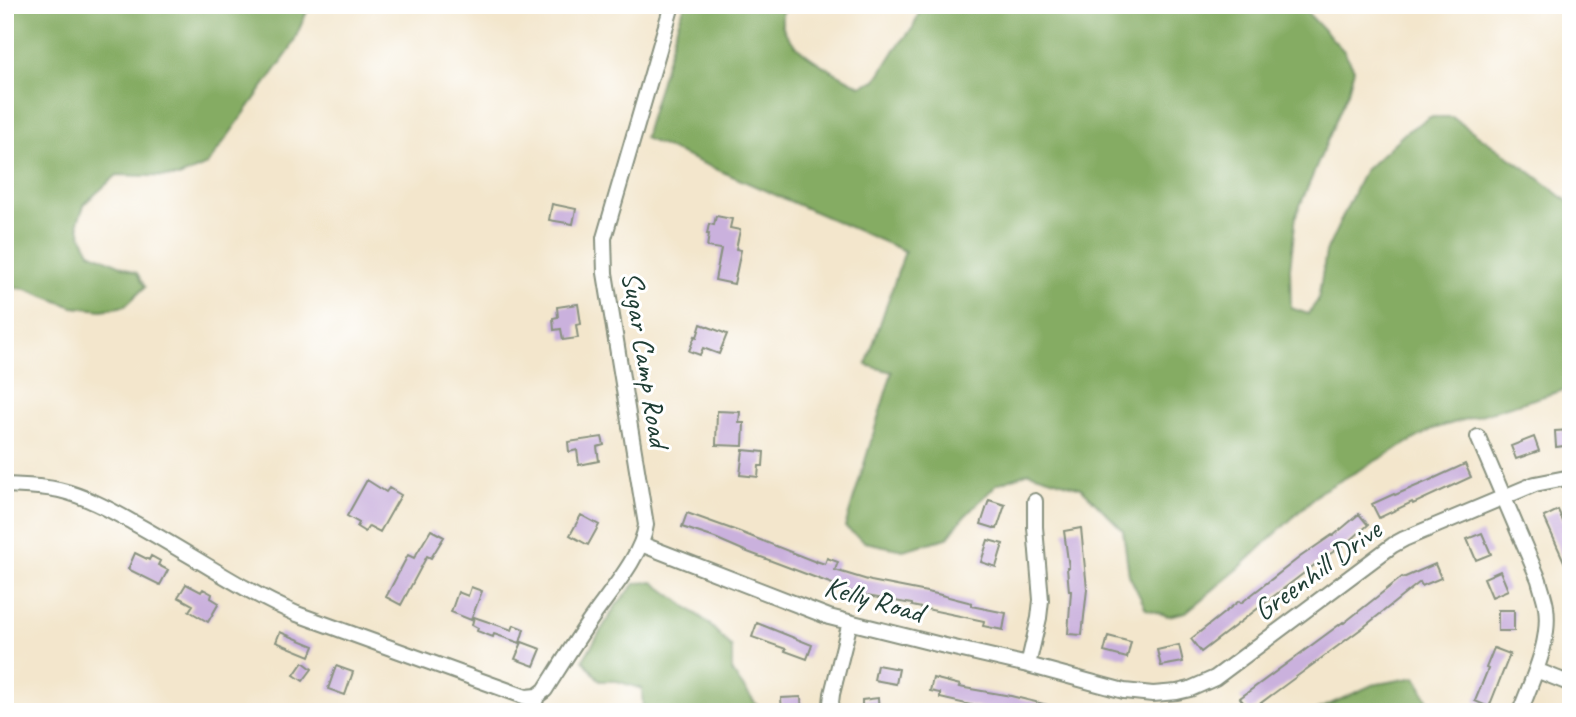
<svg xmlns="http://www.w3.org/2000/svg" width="1576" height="717" viewBox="0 0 1576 717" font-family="Caveat,sans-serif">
  <rect width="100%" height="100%" fill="#fff"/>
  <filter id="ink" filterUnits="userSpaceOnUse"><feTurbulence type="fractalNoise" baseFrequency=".0143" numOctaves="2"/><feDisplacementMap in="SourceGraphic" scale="14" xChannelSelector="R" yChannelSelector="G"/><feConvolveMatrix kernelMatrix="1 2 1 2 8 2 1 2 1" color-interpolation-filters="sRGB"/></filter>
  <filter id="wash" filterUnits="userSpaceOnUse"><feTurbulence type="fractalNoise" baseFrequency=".00686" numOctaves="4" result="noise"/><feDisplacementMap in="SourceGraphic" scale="28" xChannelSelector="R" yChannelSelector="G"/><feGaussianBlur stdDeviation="1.57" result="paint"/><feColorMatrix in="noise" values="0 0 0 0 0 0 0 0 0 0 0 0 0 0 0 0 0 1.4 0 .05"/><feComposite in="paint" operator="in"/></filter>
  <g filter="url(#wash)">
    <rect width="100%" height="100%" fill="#f3e6cc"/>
    <path fill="#85ac63" stroke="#52744c" stroke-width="2" d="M5,5H310L290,50L207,165L179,177L117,175L85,203L78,222L81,235L90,252L137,273L145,287L125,306L102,310L73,307L26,289L5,287Z
      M685,5H783C783,12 780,20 783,27C792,52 837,74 861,86L876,80L896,48L913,28L922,5H1300L1344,51L1354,69L1348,92L1296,215L1290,268L1291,308L1308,314L1318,300L1326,252L1364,171L1406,132L1430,117H1452L1533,174L1571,204V388L1433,429L1320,492L1238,569L1186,612L1168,616L1146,609L1129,575L1123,530L1081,488L1029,472L997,484L963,518L947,538L903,550L865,542L845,527L892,372L866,365L905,251L644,138L677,26Z
      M653,582L707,622L732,648V672L762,712H643L642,689L617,681H600L583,660L617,604L636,583Z
      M1416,677L1428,701L1424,712H1313L1372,685Z"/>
    <g id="blocks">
      <path fill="#cab1dd" d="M552,204L576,209L573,224L549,220Z
        M716,216L732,219L730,228L740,230L736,249L741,250L734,284L715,280L721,249L707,247L709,234H707L709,224L714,225Z
        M578,304L581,324L576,325L578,338L563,340L561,329L554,330L553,318L558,317L557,307Z
        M701,324L727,334L719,354L703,348L700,355L689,351L695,336L697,337Z
        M717,411L740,412L739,423H744L743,446L716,445Z
        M1571,430V445L1556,447L1555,431Z
        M602,437L604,445L597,447L599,461L579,465L577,450L569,452L568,442Z
        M1534,437L1539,451L1516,459L1511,446Z
        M743,450L764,452L763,466H759L758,477L740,475Z
        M1465,464L1471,477L1413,504L1412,502L1379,518L1372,504L1394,494L1395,495L1428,481Z
        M367,480L386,492L389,488L401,495L380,532L369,526L365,532L357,527L359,523L347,516Z
        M989,500L1005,505L997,529L981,524Z
        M1558,510L1571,539V577L1544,517Z
        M687,513L740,532L816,562V561L825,564L827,558L838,562L835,570L871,581L937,594L972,603L971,606L1006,613L1003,630L983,626L984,621L912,606V604L867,596L842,589L843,588L745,551L715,538L682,527Z
        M1359,514L1368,525L1351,540L1321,560L1201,652L1191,639L1239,601L1241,603L1300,557L1332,535L1333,536Z
        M581,515L599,525L588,545L570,535Z
        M1081,528L1087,589L1082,635L1068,634L1071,591H1069L1067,568H1069L1064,531Z
        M431,530L444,537L431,558L427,556L401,605L386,597L408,555L414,558Z
        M1482,533L1491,554L1476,560L1467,539Z
        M988,540L1003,544L996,567L981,562Z
        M135,553L149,560L151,556L160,561L158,565L168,570L160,585L128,569Z
        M1435,564L1441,578L1422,586L1420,582L1365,626L1250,711L1240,698L1343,622L1344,623L1402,577L1403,578Z
        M1500,571L1508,590L1492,597L1484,578Z
        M186,584L201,592L203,589L212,594L211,598L219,603L208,622L189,611L193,605L178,597Z
        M471,587L482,591L471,620L451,612L458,592L468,596Z
        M1498,610H1514V631H1498Z
        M474,617L512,630L514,625L524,629L520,643L494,634L493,637L477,631L478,628L472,625Z
        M757,623L812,645L807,659L785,651L786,649L752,637Z
        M280,632L314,646L310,656L276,642Z
        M1108,636L1131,642L1127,658L1104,652Z
        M522,642L541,649L534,666L515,659Z
        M1179,645L1183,662L1161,666L1157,650Z
        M1494,648L1510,654L1489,707L1475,701L1488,669L1486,668Z
        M303,662L312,669L303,681L294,675Z
        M877,665L899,669L896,684L874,680Z
        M336,666L353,672L345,695L328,689Z
        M933,678L960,685L959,687L1011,696L1060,708L1059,712H1001L940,698V693L930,691Z
        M801,697L802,712H782L781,698Z
        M878,698L879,712H862V700Z"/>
    </g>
  </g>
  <g filter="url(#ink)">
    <use href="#blocks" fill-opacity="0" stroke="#899280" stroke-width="2"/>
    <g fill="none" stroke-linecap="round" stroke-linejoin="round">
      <g stroke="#899280" stroke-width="18">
        <path id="street" d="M1478,437L1539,580C1541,589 1545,598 1546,607C1551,643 1532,679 1520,712
          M5,485C23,486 41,486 59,490C85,496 109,509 132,522C188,552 239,589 297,614L526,697L537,696
          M641,544L829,617L941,645L1028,665L1124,691L1153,694L1177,692L1190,689L1215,678L1393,545L1404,539L1535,484L1571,477
          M1028,665L1039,618L1041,600L1035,527V501
          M1536,670L1571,684
          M532,712L537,696L545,690C559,668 573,645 589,622C607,595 642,557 646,525L605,273L604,238L672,5
          M830,712L832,694L850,622"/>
      </g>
      <use href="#street" stroke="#fff" stroke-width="14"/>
    </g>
  </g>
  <g text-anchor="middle" stroke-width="6" stroke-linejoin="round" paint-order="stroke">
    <g font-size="30" fill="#1f3d34" stroke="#fff">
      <text transform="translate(646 359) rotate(81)" y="10">Sugar Camp Road</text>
      <text transform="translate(1317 570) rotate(-36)" y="10">Greenhill Drive</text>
      <text transform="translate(874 599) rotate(16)" y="10">Kelly Road</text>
    </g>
  </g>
  <rect width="1576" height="717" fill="none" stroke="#fff" stroke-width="28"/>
</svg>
